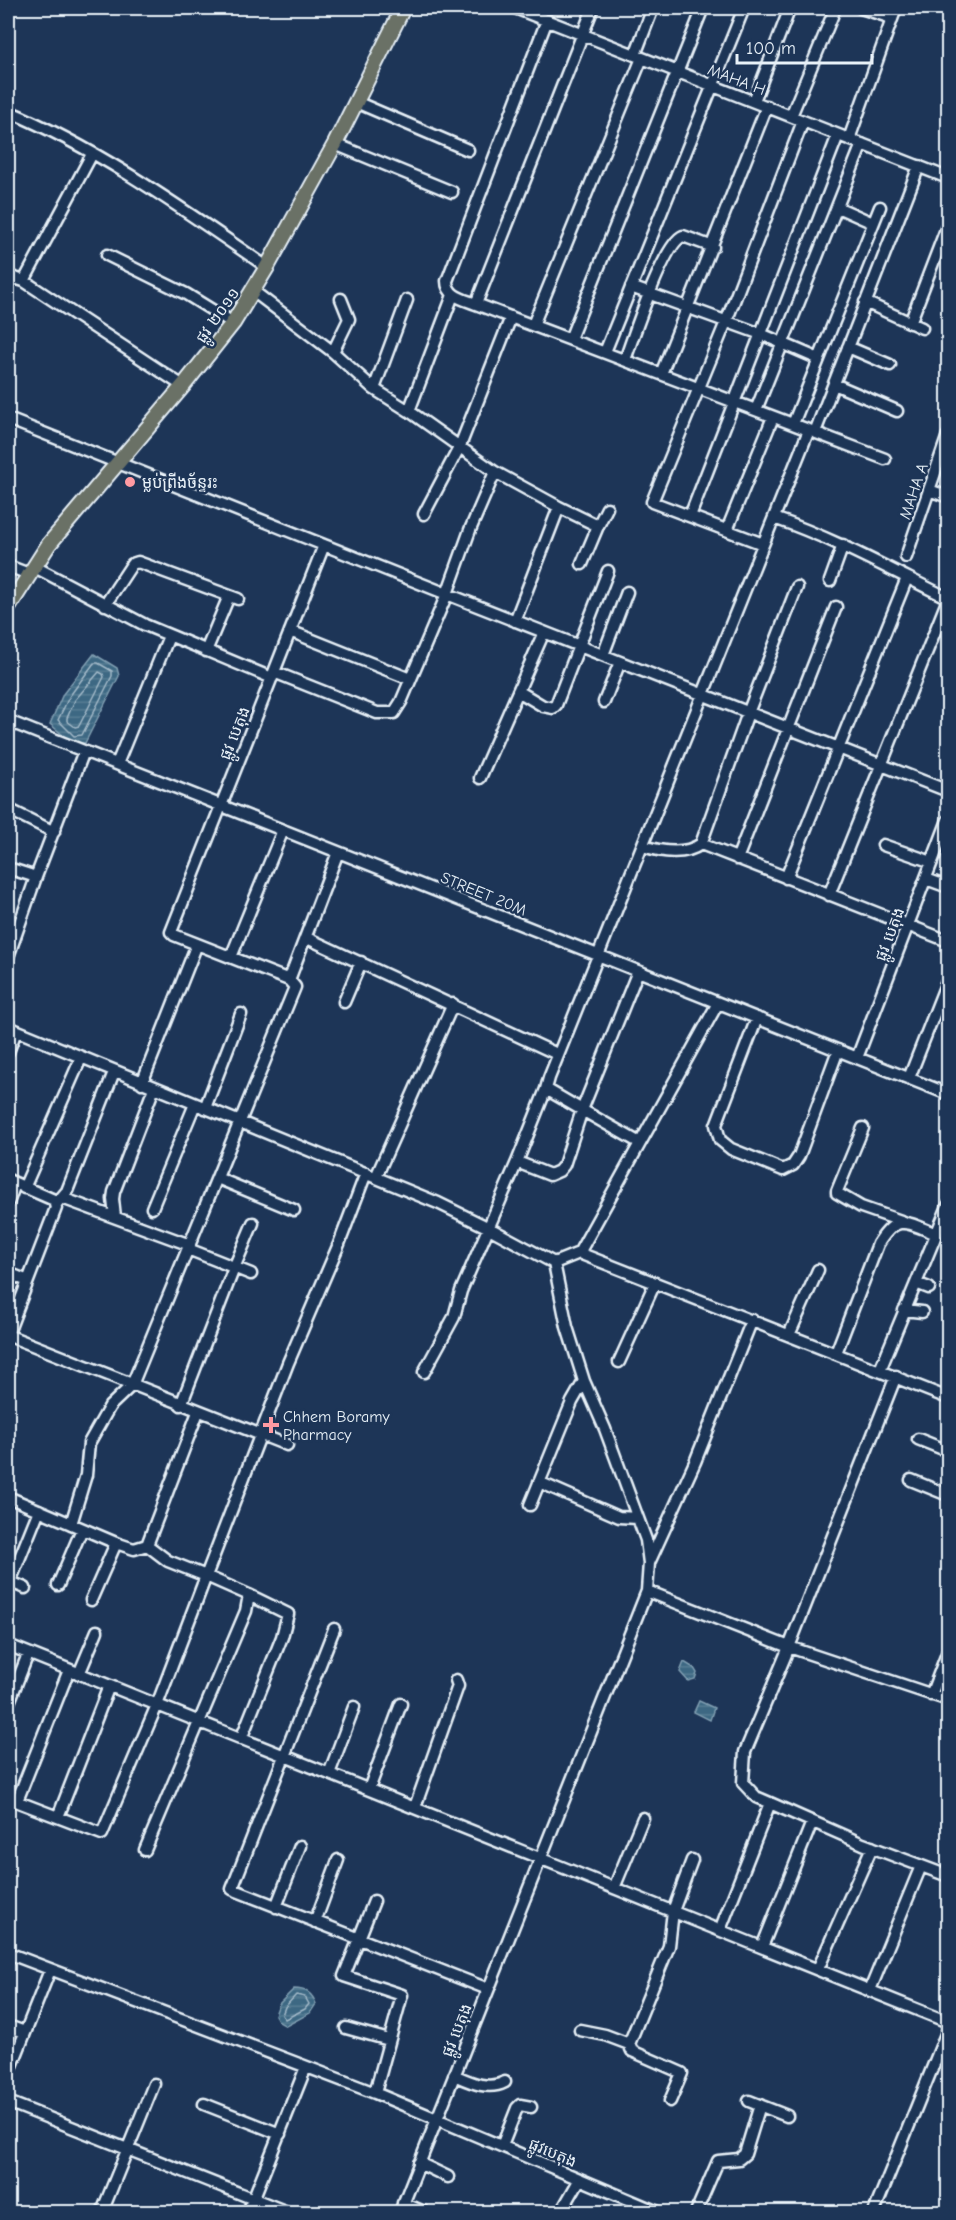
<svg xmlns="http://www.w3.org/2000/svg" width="956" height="2220" viewBox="0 0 956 2220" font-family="'Comic Neue','Noto Sans Khmer',sans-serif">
  <defs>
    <pattern id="water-rules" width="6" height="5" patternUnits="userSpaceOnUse" patternTransform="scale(1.5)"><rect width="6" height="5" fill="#3d6883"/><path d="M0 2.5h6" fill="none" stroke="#597e95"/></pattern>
  </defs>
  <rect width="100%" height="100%" fill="#1d3557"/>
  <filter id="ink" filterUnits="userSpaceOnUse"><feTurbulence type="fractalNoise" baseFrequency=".0167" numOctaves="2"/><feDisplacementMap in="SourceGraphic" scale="12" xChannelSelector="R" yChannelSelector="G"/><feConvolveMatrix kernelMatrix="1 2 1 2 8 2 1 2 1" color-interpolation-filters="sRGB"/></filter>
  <g filter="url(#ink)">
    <path fill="url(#water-rules)" stroke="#819fb2" stroke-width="1.5" d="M94,654L117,668L119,676L85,743L71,742L50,724L63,694Z
      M684,1662L694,1668L697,1673L695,1679L688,1681L680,1672Z
      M699,1701L714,1708L710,1720L694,1712Z
      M294,1989C306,1989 312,1993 316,2004L310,2013L286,2026L279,2022L275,2015L279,2004Z"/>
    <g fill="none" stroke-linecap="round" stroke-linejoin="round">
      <path stroke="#a4bac9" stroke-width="1.5" d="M94,663H98L112,671V676L82,735L74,736L58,720L69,697Z
        M99,672L103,674L104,677L79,726L75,727L67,721V718L75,700Z
        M296,1995L305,1997L309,2004L305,2009L285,2019L282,2015L285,2007Z"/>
      <g stroke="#e8f1f8" stroke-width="15">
        <path id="minor" d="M515,8L948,178
          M861,8L892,18
          M547,20L447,281C447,296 463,299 476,304L885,459
          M635,55L653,8
          M754,101L790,8
          M356,102L468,150
          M8,111C101,150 184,210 267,267
          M791,116L833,14V8
          M849,139L896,8
          M335,144L452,192
          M837,207L873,223
          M107,255L186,294L233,323
          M8,276L24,281L183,386
          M24,281L92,154
          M631,287L761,334L819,359
          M253,291L333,352L374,389L409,411L495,472L559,507L598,526L582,564
          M865,302L922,328
          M476,304L593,8
          M910,323L948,224
          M533,325L642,58
          M570,339L703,8
          M848,347L890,365
          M333,352L349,319L341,299
          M605,352L744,8
          M625,360C633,337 664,243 683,236L713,247
          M661,374L767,106
          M834,384L897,411
          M374,389L407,300
          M756,410L862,144
          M409,411L453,295
          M8,419L447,594L948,791
          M793,424L880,207
          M815,432L919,166
          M929,490L948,497
          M424,514L460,446L511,317
          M690,516L838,135
          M774,518C835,539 891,570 948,598
          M598,526L607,508
          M727,530L773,417
          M763,544L652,502L726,322L803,121
          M324,545L274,672L377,713H394L401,702L447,594L470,530L495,472
          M906,557L948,435
          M8,566L29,574
          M35,567L145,625L272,678
          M830,581L843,545
          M105,605L132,564L138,562L238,599
          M515,621L559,507
          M290,631L410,679
          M206,651L229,596
          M603,655L627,592
          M518,691L543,706L553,708L556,705L608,571
          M604,702L620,662
          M8,721L948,1094
          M117,764L169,636
          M480,778L544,632
          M8,809L54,832
          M701,844L748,713L797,587
          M883,845L932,862
          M643,846C662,852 684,856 701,844L948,941
          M737,859L836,607
          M8,868L36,877L84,751
          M786,878L907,578
          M926,879L948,887
          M829,895L948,599
          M307,938L557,1054
          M8,957L36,877
          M231,957L283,830
          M638,971L582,1110L640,1143
          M289,980L338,852
          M344,1002L361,962
          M757,1018L716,1125L720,1140L731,1149L783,1170L793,1165L799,1156L838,1050
          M8,1027L438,1203L489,1228L554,1263L567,1327L584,1381L605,1429L646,1540L649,1563L647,1591L400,2212
          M8,1052L16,1031
          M857,1058L948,820
          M909,1078L948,979
          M142,1083L197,944
          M205,1108L241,1014
          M863,1128L837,1191V1193L861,1207L904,1222
          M517,1162L550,1175L559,1171L564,1165L582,1110L546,1089L549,1078L809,430
          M376,1177L453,1004
          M217,1178L294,1210
          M8,1180L54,1200L56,1208L8,1333
          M24,1188L81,1058
          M62,1198L190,1245
          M8,1203L15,1184
          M56,1204L67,1191L114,1072
          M152,1208L195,1104
          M115,1217L113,1199L114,1192L154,1088
          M188,1249L251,1274
          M579,1253L948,1398
          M554,1263L579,1253L718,1003
          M8,1273L28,1281
          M916,1283L929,1288
          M904,1310L922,1312
          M8,1333L12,1337L287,1445
          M789,1335L818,1270
          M836,1353L878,1244C898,1212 907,1223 937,1234
          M619,1362L655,1283
          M880,1370L948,1206
          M424,1372L454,1317L461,1291L517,1162L546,1089
          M896,1376L789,1647L745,1752L743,1783L756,1797L770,1803L863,1844L948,1876
          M181,1405L234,1268L253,1223
          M918,1439L948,1451
          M911,1480L948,1495
          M539,1482L619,1517L637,1518
          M8,1497L116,1543L134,1549L147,1545
          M530,1505L572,1402L584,1381
          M71,1524L86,1475L89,1443L110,1406L132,1385L295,987L289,980L174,935L171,932L274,672
          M147,1545L168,1561L206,1576L288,1363L339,1244L366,1173
          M147,1545L198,1412
          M649,1563L695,1462L752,1320
          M8,1581L25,1588
          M10,1582L39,1510
          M58,1585L82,1529
          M647,1591L789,1647L948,1700
          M91,1600L116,1543
          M334,1629L232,1889L488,1989
          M8,1645L948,2022
          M79,1674L97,1631
          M931,1695L948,1651
          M8,1705L28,1654
          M241,1739L282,1637L288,1614L249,1595
          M329,1774L354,1707
          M369,1789L401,1704
          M8,1798L102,1834L157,1705L206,1576L249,1595L246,1611L145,1850
          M17,1801L69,1670
          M415,1807L458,1686L456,1680
          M58,1817L109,1686
          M614,1888L643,1818
          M374,1901L344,1976L402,1995L375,2093
          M276,1907L300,1846
          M315,1922L338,1860
          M720,1930L770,1803
          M762,1947L812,1822
          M8,1953L375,2093L658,2212
          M818,1969L872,1847
          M870,1990L921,1866
          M8,2026L25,2032
          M346,2028L389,2040
          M580,2030L605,2035L629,2044
          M454,2075C470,2082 488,2091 505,2082
          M8,2076L50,1970
          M670,2101L682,2073L632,2051L629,2044L669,1946L673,1911L692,1860
          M749,2101L787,2116
          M8,2102L287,2212
          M204,2104L280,2134
          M502,2146L517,2108L520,2105L531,2107
          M419,2163L448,2177
          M403,2203L424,2212
          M102,2212L154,2084
          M248,2212L306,2067
          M561,2212L580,2179
          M696,2212L718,2161L739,2159L745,2154L760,2105
          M874,2212L948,2029"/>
      </g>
      <g stroke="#e8f1f8" stroke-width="18">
        <path id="major" d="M8,608L49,544L183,386L233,323L267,267L335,144L403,8"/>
      </g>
      <use href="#minor" stroke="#1d3557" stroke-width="10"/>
      <use href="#major" stroke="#6a7166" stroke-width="14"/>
    </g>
  </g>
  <g fill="#ff9aa2" stroke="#1d3557" stroke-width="2">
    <circle cx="130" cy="482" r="6"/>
    <path d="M268 1416h6v6h6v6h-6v6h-6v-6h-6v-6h6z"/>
  </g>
  <g text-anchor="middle" stroke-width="5" stroke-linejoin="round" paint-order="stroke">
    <g font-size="16" fill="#e8f1f8" stroke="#1d3557">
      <text transform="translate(737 79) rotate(21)" y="6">MAHA H</text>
      <text transform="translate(217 315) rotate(-55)" y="6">ផ្លូវ ២០១១</text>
      <text transform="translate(913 491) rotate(-71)" y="6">MAHA A</text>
      <text transform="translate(234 733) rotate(-68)" y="6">ផ្លូវ បេតុង</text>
      <text transform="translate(484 893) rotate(22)" y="6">STREET 20M</text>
      <text transform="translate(889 934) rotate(-69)" y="6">ផ្លូវ បេតុង</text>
      <text transform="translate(456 2030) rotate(-68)" y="6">ផ្លូវ បេតុង</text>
      <text transform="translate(553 2152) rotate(23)" y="6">ផ្លូវបេតុង</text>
    </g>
    <g font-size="16" fill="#e8f1f8" stroke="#1d3557" text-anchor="start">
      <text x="142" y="488">ម្លប់ព្រីងច័ន្ទរះ</text>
      <text x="283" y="1422">Chhem Boramy<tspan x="283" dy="18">Pharmacy</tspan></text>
    </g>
  </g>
  <rect width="956" height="2220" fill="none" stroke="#1d3557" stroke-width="30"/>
  <rect x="15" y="15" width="926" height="2190" fill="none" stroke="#e8f1f8" stroke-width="2" filter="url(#ink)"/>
  <path d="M737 54v9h135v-9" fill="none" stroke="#e8f1f8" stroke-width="3"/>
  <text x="746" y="54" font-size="18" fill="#e8f1f8" stroke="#1d3557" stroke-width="4.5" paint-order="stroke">100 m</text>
</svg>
